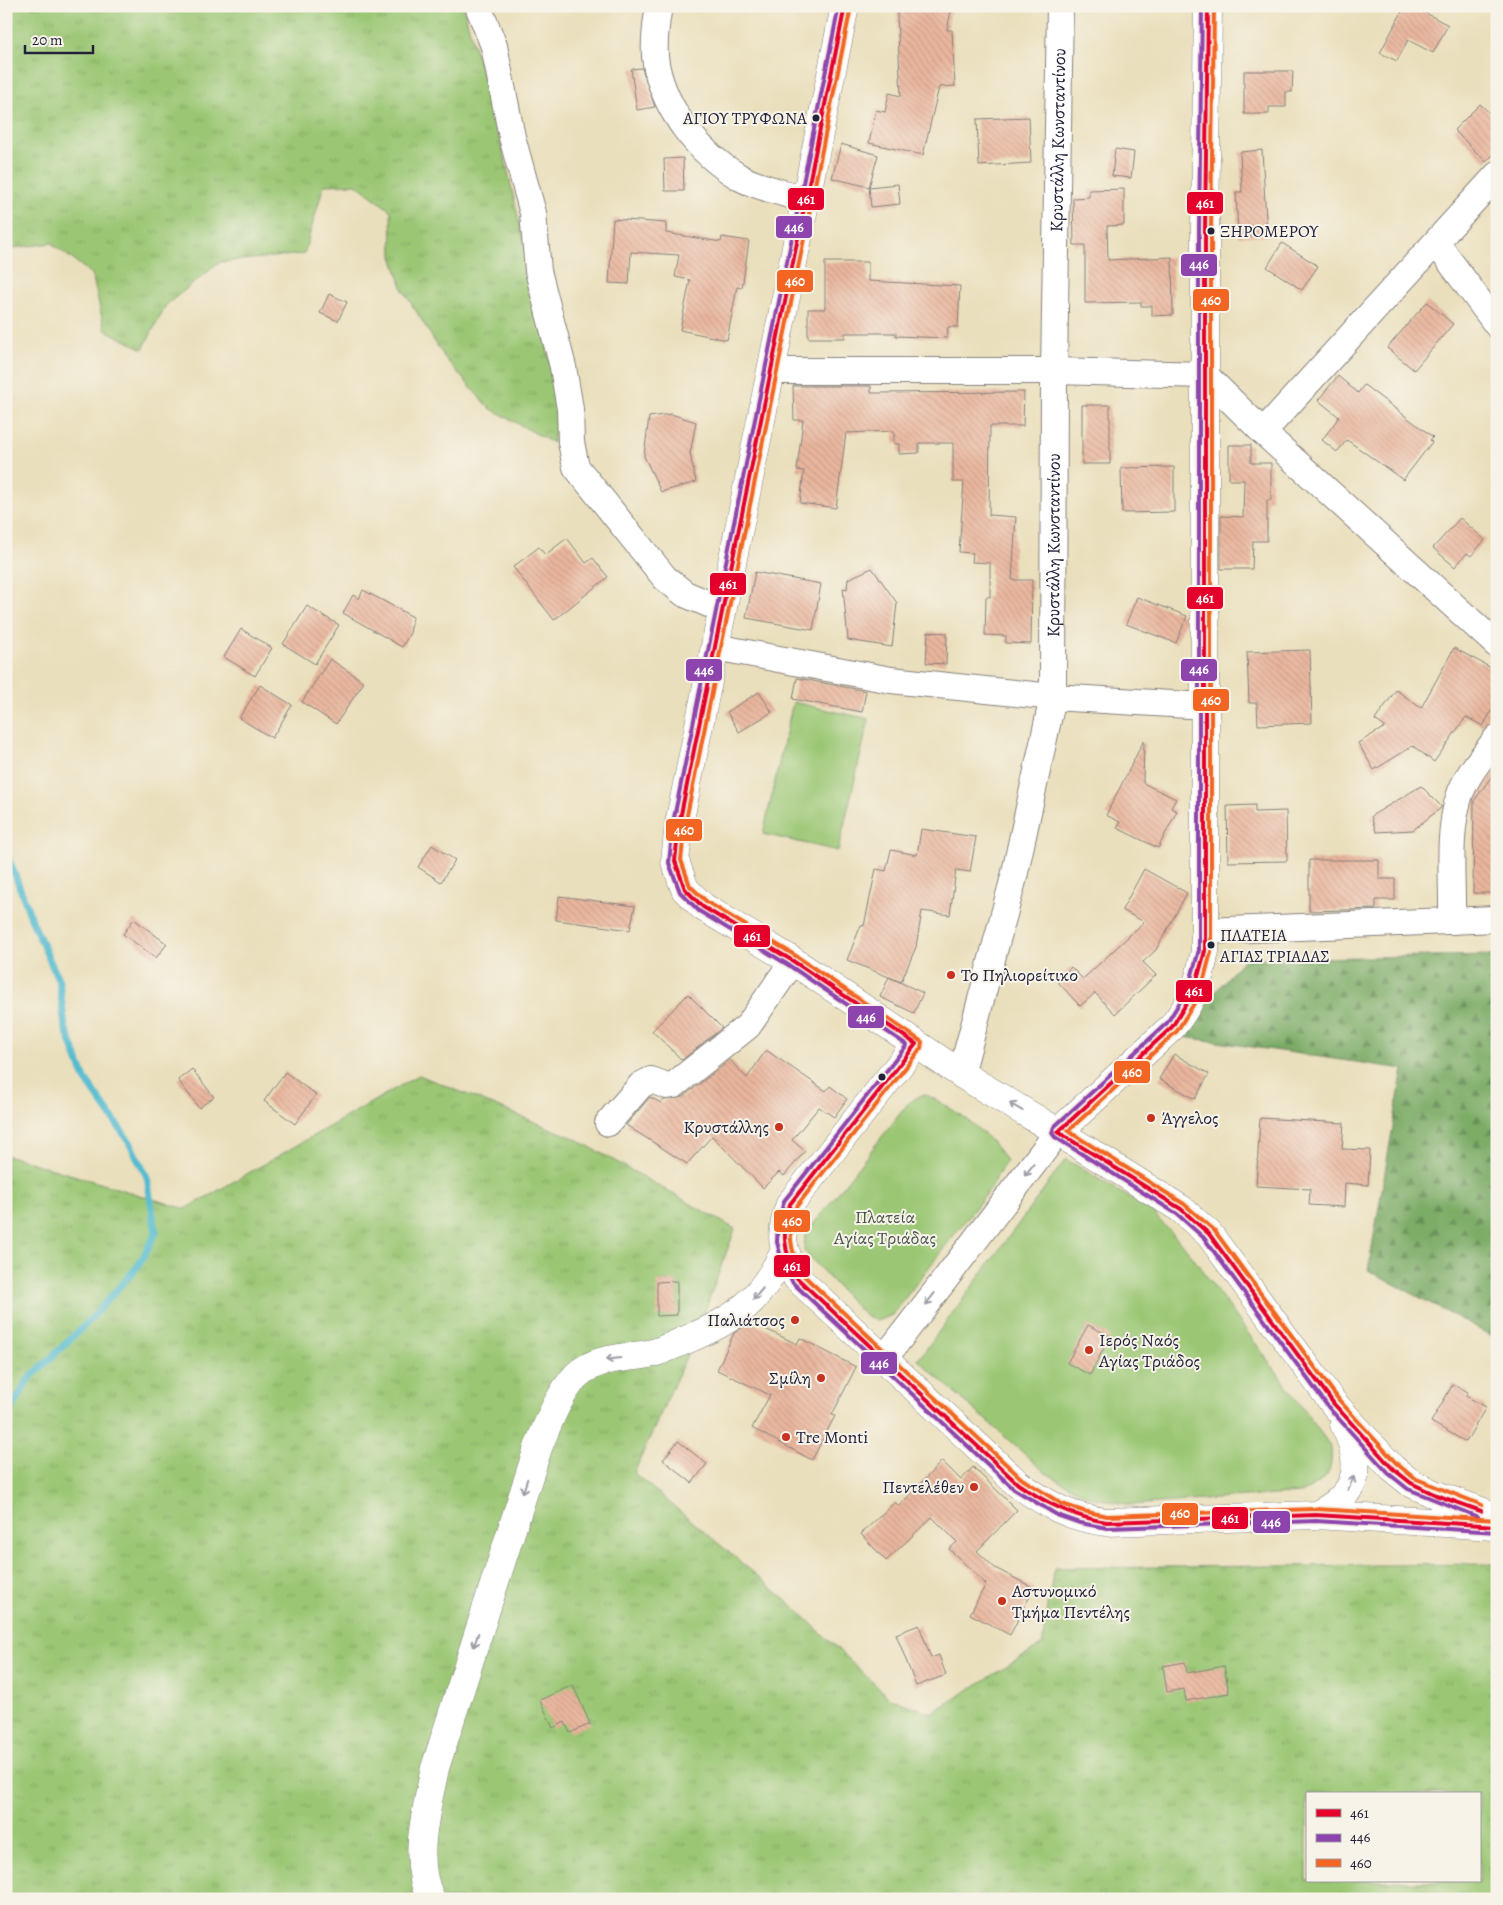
<svg xmlns="http://www.w3.org/2000/svg" width="1503" height="1905" viewBox="0 0 1503 1905" font-family="Alegreya,serif">
  <defs>
    <pattern id="grass-tufts" width="24" height="20" patternUnits="userSpaceOnUse" patternTransform="scale(1.25)"><rect width="24" height="20" fill="#9bc774"/><path d="M3 7l-1-3M5 7V3M7 7l1-3M15 17l-1-3M17 17v-4M19 17l1-3" fill="none" stroke="#85ab65"/></pattern>
    <pattern id="forest-firs" width="22" height="20" patternUnits="userSpaceOnUse" patternTransform="scale(1.25)"><rect width="22" height="20" fill="#7cac66"/><path d="M5 1l3.5 6h-7zM16 11l3.5 6h-7z" fill="#658c55"/></pattern>
    <pattern id="building-back-hatch" width="6" height="6" patternUnits="userSpaceOnUse" patternTransform="scale(1.25)"><rect width="6" height="6" fill="#eab69d"/><path d="M-1 5l2 2M0 0l6 6M5-1l2 2" fill="none" stroke="#c89c88"/></pattern>
  </defs>
  <rect width="100%" height="100%" fill="#f7f3e8"/>
  <filter id="ink" filterUnits="userSpaceOnUse"><feTurbulence type="fractalNoise" baseFrequency=".02" numOctaves="2"/><feDisplacementMap in="SourceGraphic" scale="10" xChannelSelector="R" yChannelSelector="G"/><feConvolveMatrix kernelMatrix="1 2 1 2 8 2 1 2 1" color-interpolation-filters="sRGB"/></filter>
  <filter id="wash" filterUnits="userSpaceOnUse"><feTurbulence type="fractalNoise" baseFrequency=".0096" numOctaves="4" result="noise"/><feDisplacementMap in="SourceGraphic" scale="20" xChannelSelector="R" yChannelSelector="G"/><feGaussianBlur stdDeviation="1.12" result="paint"/><feColorMatrix in="noise" values="0 0 0 0 0 0 0 0 0 0 0 0 0 0 0 0 0 1.4 0 .05"/><feComposite in="paint" operator="in"/></filter>
  <g filter="url(#wash)">
    <rect width="100%" height="100%" fill="#eadfbc"/>
    <path fill="url(#grass-tufts)" stroke="#5e7458" fill-rule="evenodd" d="M6,6H463L506,163L559,403L553,443L488,407L445,358L403,290L392,256L391,211L356,184L324,185L304,254L220,262L166,305L143,349L105,330L92,274L51,243L6,249Z
      M419,1075L574,1138L735,1229L696,1335L634,1473L791,1604L889,1698L931,1713L1042,1645L1054,1568L1497,1564V1899H6V1155L186,1209ZM1307,1794H1479V1881H1307Z"/>
    <path fill="url(#forest-firs)" stroke="#4f6750" d="M1497,955V1339L1368,1270L1403,1069L1177,1036L1244,959Z"/>
    <path fill="#9bc774" stroke="#5e7458" d="M793,702L869,719L838,851L763,834Z
      M924,1094C951,1106 991,1134 1006,1161L989,1190L892,1315L877,1321L862,1313L804,1251L805,1235L910,1101Z
      M1066,1159L1151,1211L1186,1248L1331,1447C1333,1477 1326,1480 1301,1493L1130,1505L1089,1497L1046,1473L918,1360Z"/>
    <g fill="none" stroke-linecap="round" stroke-linejoin="round">
      <path stroke="#52bbcf" stroke-width="7" d="M6,851L33,923L59,981L65,1027L85,1079L128,1140L147,1177L156,1233L138,1266L89,1321L27,1381L6,1419"/>
    </g>
    <g id="blocks">
      <path fill="url(#building-back-hatch)" d="M899,6H952L947,30H952L955,86L939,87L923,155L869,143L876,110L885,112L889,93L901,96L897,15Z
        M1405,6H1413L1448,25L1433,53L1408,40L1397,61L1380,53Z
        M642,68L655,107L637,110L631,69Z
        M1244,71H1293L1292,92H1286V107H1269V114H1244Z
        M1480,104L1497,120V151L1486,162L1454,130Z
        M1029,117L1031,163L979,166L977,119Z
        M841,144L878,155L869,187L832,178Z
        M1115,149L1134,152L1131,178L1112,176Z
        M1262,150L1267,236L1238,237L1236,192H1242L1240,152Z
        M683,158L684,191H665L664,159Z
        M898,184L900,204L871,207L869,187Z
        M1124,189V225L1107,226L1108,260L1172,257L1173,315L1152,316V306H1141V302L1085,303V245H1074L1073,198L1089,197V190Z
        M613,219L666,223V233L721,242L722,237L749,241L742,288L737,287L727,340L680,330L690,280L675,277L679,255L631,252L629,284L609,283Z
        M1282,243L1318,266L1302,290L1267,267Z
        M825,262H868V281L960,286L958,327H948L947,338L896,336V333H845V338H808V309H825Z
        M329,294L347,302L338,321L320,313Z
        M1427,302L1453,324L1414,370L1387,348Z
        M1338,376L1358,393L1364,385L1433,437L1430,440L1432,442L1403,480L1347,440L1337,452L1322,440L1339,417L1318,400Z
        M793,386H871V393L1024,392L1023,426H990L989,515L1016,517L1012,580H1032L1031,644L1006,643V636L985,635L986,597H990V563L972,562L973,553L959,552L964,482H953V443H919V453L899,454V444H894V431L846,433L836,508L800,503L804,471L797,470L803,420H794Z
        M1082,405H1110V464H1082Z
        M671,414L696,422L690,454L696,482L661,492L644,456L649,417Z
        M1229,445H1251V463H1271V500H1267V541H1253L1252,569H1221V516L1243,517L1244,480H1229Z
        M1174,467V512L1122,513L1121,468Z
        M1460,518L1485,540L1471,556L1467,553L1455,567L1433,548Z
        M567,538L586,563L593,558L608,577L554,620L513,567L539,547L545,555Z
        M872,568L897,603L892,647L848,640L843,588L847,589L848,579Z
        M755,572L821,584L813,630L746,618Z
        M363,590L413,617L410,633L402,647L343,613L353,595L359,599Z
        M1137,597L1187,616L1176,643L1126,624Z
        M307,606L339,625L315,664L283,644Z
        M241,629L272,648L255,676L224,657Z
        M928,632L947,633L946,664L926,663Z
        M1454,648L1497,671V701L1483,726L1466,717L1434,762L1413,746L1374,770L1358,743L1385,727L1375,720L1396,690L1421,708Z
        M1310,650L1312,723L1258,725L1257,703H1249L1247,652Z
        M330,659L364,682L336,724L302,702Z
        M797,678L866,691L862,712L793,699Z
        M260,685L292,705L272,738L239,718Z
        M759,692L772,712L739,732L727,712Z
        M1144,740L1143,783L1176,799L1171,808L1177,811L1158,848L1117,828L1120,822L1106,815Z
        M1497,769V893H1473L1474,801Z
        M1421,786L1441,806V808L1413,830L1376,832L1371,816Z
        M1255,805V812L1286,811L1287,861L1228,862L1227,806Z
        M921,829L976,837L970,872L956,870L950,915L922,911L916,947L901,982L847,960L861,925L864,926L876,869L886,871L891,850L917,855Z
        M432,845L455,860L441,882L418,867Z
        M1309,860H1379V879H1395V900H1376V909L1309,911Z
        M1144,869L1187,893L1156,950L1143,962L1156,975L1115,1014L1095,993L1080,1006L1057,981L1071,967L1083,979L1144,922L1122,910Z
        M559,896L635,906L630,930L556,920Z
        M134,919L167,944L156,958L123,934Z
        M889,977L923,993L914,1013L880,997Z
        M688,994L722,1028L682,1060L652,1031Z
        M766,1050L826,1091L830,1086L847,1099L834,1117L819,1107L792,1140L805,1151L784,1176L779,1172L763,1188L712,1136L687,1164L626,1125L650,1097L661,1103L664,1100L683,1097L730,1060L747,1078Z
        M1174,1054L1209,1074L1195,1099L1159,1079Z
        M192,1069L214,1097L199,1108L178,1080Z
        M285,1072L316,1095L295,1124L264,1101Z
        M1260,1118L1344,1123L1342,1149L1370,1150L1368,1185L1345,1183L1344,1207L1309,1205L1310,1189L1256,1186Z
        M677,1281V1315L657,1316V1282Z
        M751,1322L797,1344L800,1338L856,1367L832,1415L835,1416L812,1460L752,1428L770,1395L717,1370L734,1333Z
        M1088,1325L1110,1336L1090,1375L1067,1363Z
        M1453,1384L1468,1392L1466,1396L1486,1407L1466,1442L1431,1422Z
        M678,1441L707,1464L692,1483L663,1460Z
        M942,1461L961,1480L973,1467L1017,1510L977,1551L995,1568L1034,1588L1010,1635L970,1614L986,1584L949,1549L957,1542L932,1517L886,1561L861,1534L895,1502L899,1506Z
        M919,1625L931,1658L939,1655L946,1675L916,1686L896,1634Z
        M1185,1662L1187,1673L1224,1666L1229,1693L1186,1701L1184,1689L1167,1692L1163,1666Z
        M573,1685L590,1724L570,1733L565,1722L553,1728L540,1700Z"/>
    </g>
  </g>
  <g filter="url(#ink)">
    <use href="#blocks" fill-opacity="0" stroke="#86807c" stroke-width="1"/>
    <g fill="none" stroke-linecap="round" stroke-linejoin="round">
      <g stroke="#86807c" stroke-width="28">
        <g id="street">
          <path d="M478,6L494,46L512,137L533,213L538,271L563,367L570,409L571,442L576,467L665,578L685,594L723,610"/>
          <path d="M659,6C656,23 653,47 656,64C665,111 699,154 741,178C757,187 788,194 806,200"/>
          <path d="M1437,244L1497,325"/>
          <path d="M772,371H1054L1205,375L1263,432L1497,645"/>
          <path d="M1263,432L1497,175"/>
          <path d="M715,647L891,680L1053,697L1205,706"/>
          <path d="M1452,921C1453,881 1447,835 1459,797C1466,775 1483,756 1497,738"/>
          <path d="M1205,931L1497,919"/>
          <path id="s1" d="M961,1074L1014,877L1053,697L1054,371L1060,6"/>
          <path d="M608,1123L641,1085L651,1080L667,1086L674,1085L748,1026L793,961"/>
          <path d="M884,1359L1058,1132"/>
        </g>
      </g>
      <g stroke="#86807c" stroke-width="29">
        <path id="secondary" d="M845,6L679,824L675,861L685,889L703,907L793,961L961,1074L1058,1132L1181,1209L1209,1234L1334,1404L1392,1468L1411,1483L1436,1495L1497,1517
          M916,1044L790,1204C779,1236 781,1248 797,1278L1018,1484C1048,1505 1070,1518 1107,1522L1316,1515C1360,1494 1364,1465 1344,1424
          M1058,1132L1172,1027C1193,1001 1199,983 1205,951V230L1208,6
          M1316,1515L1494,1526
          M431,1899C411,1860 427,1809 435,1768L539,1445C549,1421 559,1394 577,1375C597,1356 627,1359 653,1353C664,1350 676,1344 688,1339C738,1318 758,1302 784,1253"/>
      </g>
      <use href="#street" stroke="#fff" stroke-width="26"/>
      <use href="#secondary" stroke="#fff" stroke-width="28"/>
      <g stroke="#f7f3e8" stroke-width="8">
        <path id="bus-1" d="M845,6L679,824L675,861L685,889L703,907L793,961L916,1044
          M916,1044L790,1204C781,1232 784,1252 797,1278L1018,1484C1046,1503 1073,1517 1107,1522L1316,1515L1497,1526
          M1058,1132L1172,1027L1194,991L1205,951V230L1208,6
          M1058,1132L1181,1209L1209,1234L1334,1404L1392,1468L1411,1483L1436,1495L1481,1511"/>
      </g>
      <g stroke="#f7f3e8" stroke-width="8">
        <path id="bus-2" d="M839,6L673,823L669,863L680,892L699,911L790,966L907,1045L784,1201L778,1223L777,1242L782,1261L793,1283L1014,1489L1057,1515L1080,1523L1107,1528L1316,1521L1497,1532
          M1202,6L1199,230V950L1188,989L1167,1023L1054,1127L1052,1133L1055,1137L1177,1214L1204,1238L1329,1408L1388,1473L1408,1489L1478,1517"/>
      </g>
      <g stroke="#f7f3e8" stroke-width="8">
        <path id="bus-3" d="M1214,6L1211,230V952L1200,994L1177,1031L1068,1131L1184,1204L1214,1230L1339,1400L1396,1463L1414,1478L1482,1505
          M851,7L685,825L681,860L690,886L707,902L796,956L922,1042L921,1048L796,1207C787,1233 790,1250 802,1274L1022,1479L1062,1504L1083,1511L1107,1516L1316,1509L1497,1520"/>
      </g>
      <use href="#bus-1" stroke="#e4002b" stroke-width="4"/>
      <use href="#bus-2" stroke="#8e44ad" stroke-width="4"/>
      <use href="#bus-3" stroke="#f26522" stroke-width="4"/>
    </g>
    <defs><path id="oneway-shaft" d="M-6 0H5M1.5-3L5.5 0L1.5 3" fill="none" stroke-width="1.6" stroke-linecap="round" stroke-linejoin="round" transform="scale(1.25)"/></defs>
    <g stroke="#9c9ca7">
      <use href="#oneway-shaft" transform="translate(1016 1107) rotate(-149)"/>
      <use href="#oneway-shaft" transform="translate(1029 1170) rotate(128)"/>
      <use href="#oneway-shaft" transform="translate(758 1294) rotate(130)"/>
      <use href="#oneway-shaft" transform="translate(930 1299) rotate(128)"/>
      <use href="#oneway-shaft" transform="translate(613 1359) rotate(173)"/>
      <use href="#oneway-shaft" transform="translate(1351 1483) rotate(-66)"/>
      <use href="#oneway-shaft" transform="translate(525 1486) rotate(108)"/>
      <use href="#oneway-shaft" transform="translate(476 1640) rotate(108)"/>
    </g>
  </g>
  <g fill="#22223b" stroke="#f7f3e8" stroke-width="2">
    <circle cx="816" cy="118" r="4.5"/>
    <circle cx="1211" cy="231" r="4.5"/>
    <circle cx="1211" cy="945" r="4.5"/>
    <circle cx="882" cy="1077" r="4.5"/>
  </g>
  <g fill="#c8321e" stroke="#f7f3e8" stroke-width="2">
    <circle cx="951" cy="975" r="5"/>
    <circle cx="1151" cy="1118" r="5"/>
    <circle cx="779" cy="1127" r="5"/>
    <circle cx="795" cy="1320" r="5"/>
    <circle cx="1089" cy="1350" r="5"/>
    <circle cx="821" cy="1378" r="5"/>
    <circle cx="786" cy="1437" r="5"/>
    <circle cx="974" cy="1487" r="5"/>
    <circle cx="1002" cy="1601" r="5"/>
  </g>
  <g text-anchor="middle" stroke-width="4" stroke-linejoin="round" paint-order="stroke">
    <g font-size="17" fill="#22223b" stroke="#f7f3e8" text-anchor="start">
      <text x="807" y="124" text-anchor="end">ΑΓΙΟΥ ΤΡΥΦΩΝΑ</text>
      <text x="1220" y="237">ΞΗΡΟΜΕΡΟΥ</text>
      <text x="1220" y="941">ΠΛΑΤΕΙΑ<tspan x="1220" dy="21">ΑΓΙΑΣ ΤΡΙΑΔΑΣ</tspan></text>
    </g>
    <g font-size="18" fill="#22223b" stroke="#f7f3e8">
      <text dy="6" stroke="none"><textPath href="#s1" startOffset="945">Κρυστάλλη Κωνσταντίνου</textPath></text>
      <text dy="6" stroke="none"><textPath href="#s1" startOffset="540">Κρυστάλλη Κωνσταντίνου</textPath></text>
    </g>
    <g font-size="18" fill="#22223b" stroke="#f7f3e8" text-anchor="start">
      <text x="961" y="981">Το Πηλιορείτικο</text>
      <text x="1161" y="1124">Άγγελος</text>
      <text x="769" y="1133" text-anchor="end">Κρυστάλλης</text>
      <text x="785" y="1326" text-anchor="end">Παλιάτσος</text>
      <text x="1099" y="1346">Ιερός Ναός<tspan x="1099" dy="21">Αγίας Τριάδος</tspan></text>
      <text x="811" y="1384" text-anchor="end">Σμίλη</text>
      <text x="796" y="1443">Tre Monti</text>
      <text x="964" y="1493" text-anchor="end">Πεντελέθεν</text>
      <text x="1012" y="1597">Αστυνομικό<tspan x="1012" dy="21">Τμήμα Πεντέλης</tspan></text>
    </g>
    <g font-size="18" fill="#46544c" stroke="#f7f3e8">
      <text x="885" y="1223">Πλατεία<tspan x="885" dy="21">Αγίας Τριάδας</tspan></text>
    </g>
  </g>
  <g stroke="#f7f3e8" stroke-width="2">
    <rect x="787" y="187" width="38" height="24" rx="5" fill="#e4002b"/>
    <rect x="1186" y="191" width="38" height="24" rx="5" fill="#e4002b"/>
    <rect x="775" y="215" width="38" height="24" rx="5" fill="#8e44ad"/>
    <rect x="1180" y="253" width="38" height="24" rx="5" fill="#8e44ad"/>
    <rect x="776" y="269" width="38" height="24" rx="5" fill="#f26522"/>
    <rect x="1192" y="288" width="38" height="24" rx="5" fill="#f26522"/>
    <rect x="709" y="572" width="38" height="24" rx="5" fill="#e4002b"/>
    <rect x="1186" y="586" width="38" height="24" rx="5" fill="#e4002b"/>
    <rect x="1180" y="658" width="38" height="24" rx="5" fill="#8e44ad"/>
    <rect x="685" y="658" width="38" height="24" rx="5" fill="#8e44ad"/>
    <rect x="1192" y="688" width="38" height="24" rx="5" fill="#f26522"/>
    <rect x="665" y="818" width="38" height="24" rx="5" fill="#f26522"/>
    <rect x="733" y="924" width="38" height="24" rx="5" fill="#e4002b"/>
    <rect x="1175" y="979" width="38" height="24" rx="5" fill="#e4002b"/>
    <rect x="847" y="1005" width="38" height="24" rx="5" fill="#8e44ad"/>
    <rect x="1113" y="1060" width="38" height="24" rx="5" fill="#f26522"/>
    <rect x="773" y="1209" width="38" height="24" rx="5" fill="#f26522"/>
    <rect x="773" y="1254" width="38" height="24" rx="5" fill="#e4002b"/>
    <rect x="860" y="1351" width="38" height="24" rx="5" fill="#8e44ad"/>
    <rect x="1161" y="1502" width="38" height="24" rx="5" fill="#f26522"/>
    <rect x="1211" y="1506" width="38" height="24" rx="5" fill="#e4002b"/>
    <rect x="1252" y="1510" width="39" height="24" rx="5" fill="#8e44ad"/>
  </g>
  <g font-size="14" text-anchor="middle" font-weight="bold" fill="#fff">
    <text x="806" y="204">461</text>
    <text x="1205" y="208">461</text>
    <text x="794" y="232">446</text>
    <text x="1199" y="269">446</text>
    <text x="795" y="286">460</text>
    <text x="1211" y="305">460</text>
    <text x="728" y="589">461</text>
    <text x="1205" y="603">461</text>
    <text x="1199" y="674">446</text>
    <text x="704" y="675">446</text>
    <text x="1211" y="705">460</text>
    <text x="684" y="835">460</text>
    <text x="752" y="941">461</text>
    <text x="1194" y="996">461</text>
    <text x="866" y="1022">446</text>
    <text x="1132" y="1077">460</text>
    <text x="792" y="1226">460</text>
    <text x="792" y="1271">461</text>
    <text x="879" y="1368">446</text>
    <text x="1180" y="1518">460</text>
    <text x="1230" y="1523">461</text>
    <text x="1271" y="1527">446</text>
  </g>
  <rect width="1503" height="1905" fill="none" stroke="#f7f3e8" stroke-width="25"/>
  <rect x="1306" y="1792" width="175" height="90" fill="#f7f3e8" stroke="#a29fa3"/>
  <rect x="1316" y="1809" width="25" height="8" fill="#e4002b" stroke="#a29fa3"/>
  <text x="1350" y="1818" font-size="15" fill="#22223b">461</text>
  <rect x="1316" y="1834" width="25" height="8" fill="#8e44ad" stroke="#a29fa3"/>
  <text x="1350" y="1842" font-size="15" fill="#22223b">446</text>
  <rect x="1316" y="1859" width="25" height="8" fill="#f26522" stroke="#a29fa3"/>
  <text x="1350" y="1868" font-size="15" fill="#22223b">460</text>
  <path d="M25 45v8h68v-8" fill="none" stroke="#22223b" stroke-width="2.5"/>
  <text x="32" y="45" font-size="15" fill="#22223b" stroke="#f7f3e8" stroke-width="4" paint-order="stroke">20 m</text>
</svg>
